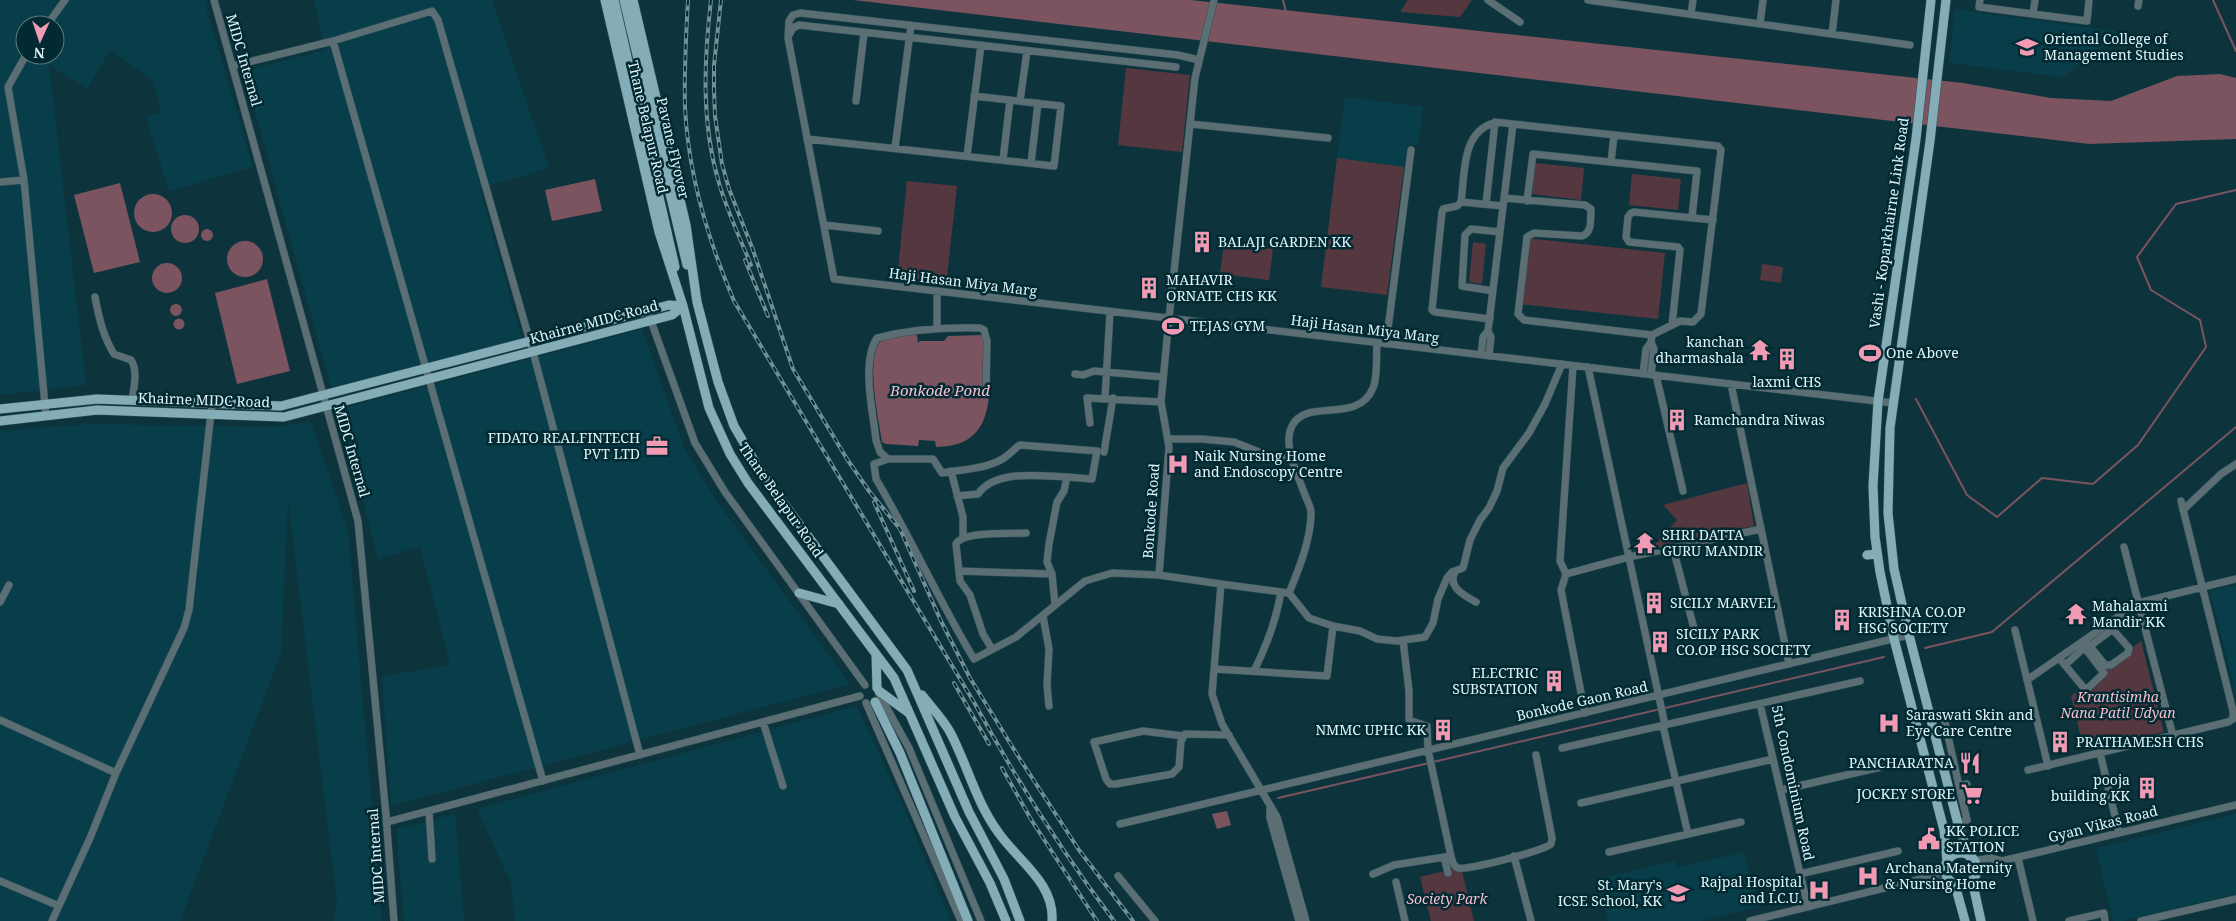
<svg xmlns="http://www.w3.org/2000/svg" width="2236" height="921" viewBox="0 0 2236 921" font-family="'Noto Serif',serif">
  <rect width="100%" height="100%" fill="#0d343c"/>
  <path fill="#083e49" fill-rule="evenodd" d="M0,0H208L205,4L253,167L169,191L146,118L161,112L153,81L110,50L87,89L49,65L86,385L0,395ZM25,25H55V55H25Z
    M314,0H492L549,168L480,189L522,340L331,388L244,71L325,50Z
    M1955,9L2122,32L2063,77L1949,63Z
    M1345,97L1423,107L1418,146L1407,145L1404,167L1337,158Z
    M642,329L684,448L716,500L850,684L391,806L382,676L450,665L420,546L378,559L340,409Z
    M311,421L348,531L382,921H333L337,902L288,500L281,653L180,921H0V431L89,424L273,427Z
    M2236,585V696L2210,591Z
    M857,706L909,820L951,921H515L511,883L477,809Z
    M455,814L464,921H404L396,829Z
    M2236,814V894L2123,921H2113L2096,848Z
    M1744,852L1758,907L1700,921H1608L1598,879L1675,861L1677,868Z"/>
  <path fill="#553740" d="M1408,0H1472L1460,17L1400,12Z
    M1126,68L1190,75L1182,152L1118,145Z
    M1337,158L1404,167L1387,295L1321,287Z
    M1535,163L1584,168L1581,200L1532,194Z
    M1632,174L1681,179L1678,210L1629,205Z
    M907,181L957,186L946,285L897,279Z
    M1526,238L1665,253L1658,319L1519,304Z
    M1473,242L1486,244L1482,284L1469,282Z
    M1224,243L1273,249L1269,280L1220,274Z
    M1762,264L1783,267L1781,283L1760,280Z
    M1747,483L1754,526L1651,548L1677,520L1663,505Z
    M2141,641L2164,732L2084,750L2071,696Z
    M1461,867L1474,921H1431L1420,877Z"/>
  <path fill="#7b5460" d="M853,0H1191L1963,83L2051,98L2111,101L2177,76L2220,74L2236,78V139L2089,144Z
    M595,179L602,211L552,221L545,190Z
    M120,183L140,262L94,273L74,195Z
    M134 213a19 19 0 1 1 38 0a19 19 0 1 1-38 0Z
    M171 229a14 14 0 1 1 28 0a14 14 0 1 1-28 0Z
    M201 235a6 6 0 1 1 12 0a6 6 0 1 1-12 0Z
    M227 259a18 18 0 1 1 36 0a18 18 0 1 1-36 0Z
    M152 278a15 15 0 1 1 30 0a15 15 0 1 1-30 0Z
    M267,279L290,371L237,384L215,293Z
    M170 310a6 6 0 1 1 12 0a6 6 0 1 1-12 0Z
    M173.5 324a5.5 5.5 0 1 1 11 0a5.5 5.5 0 1 1-11 0Z
    M906,335H917L918,343L920,341H944L948,336L984,335L987,341C990,386 1000,447 936,447L935,441L919,440L918,446L886,444L882,442C879,421 864,355 882,340Z
    M1227,811L1231,825L1217,829L1212,814Z"/>
  <g fill="none" stroke-linecap="round" stroke-linejoin="round">
    <path stroke="#7b5460" stroke-width="2" d="M1283,0L1286,12
      M2213,0L2236,51
      M1916,399L1967,495L1997,517L2042,478L2093,484L2138,445L2206,347L2200,320L2151,290L2137,257L2176,204L2236,190
      M1925,648L1992,632L2236,427
      M1433,762L1884,657
      M1278,798L1429,763"/>
    <g stroke="#2f535a" stroke-width="8">
      <path id="minor" d="M214,0L358,521L386,815L394,921
        M1214,0L1195,78L1169,318L1161,402L1169,447L1159,575L1221,584L1212,694L1222,724L1277,817L1306,921
        M1488,0L1520,22
        M1588,0L1910,45
        M1980,0L1979,7L2087,21L2089,0
        M2138,6L2139,0
        M1691,14L1693,0
        M2033,14L2035,0
        M1760,24L1763,0
        M47,25L65,0
        M1832,34L1836,0
        M789,35L793,28L799,25L1176,67
        M333,41L543,781
        M26,55L8,87L24,180L46,416
        M1199,60L1178,55L800,13L793,15L789,21L788,38L834,279L1893,403
        M232,66L333,41L432,11L438,20L533,352L640,755
        M856,101L864,33
        M1020,101L1027,51
        M1190,124L1328,138
        M807,139L1054,166L1061,106L974,96
        M895,148L911,25
        M967,156L981,45
        M1003,160L1010,100
        M1611,162L1614,136
        M1031,163L1038,103
        M0,182L24,180
        M1504,198L1585,205L1591,209C1590,219 1593,232 1582,236L1534,233L1527,237L1518,314L1524,320L1652,335
        M1527,201L1533,154L1697,171L1692,217
        M1461,202L1503,206
        M1486,204L1495,122
        M824,225L878,231
        M1493,291L1462,286L1465,235L1471,229L1500,232
        M95,297C99,318 103,336 114,354L131,360C138,370 134,388 132,400
        M647,310L695,443L725,492L865,685
        M1490,319L1435,312L1432,310L1442,212L1443,209L1457,206L1461,202C1465,175 1461,132 1494,123C1499,121 1507,124 1513,124
        M1672,325L1680,250L1678,247L1629,242L1626,237L1628,217L1631,213L1634,212L1713,220
        M937,327V291
        M1488,331L1513,124L1718,146L1721,150L1701,314L1693,322L1680,321L1652,335L1651,342
        M1386,344L1411,150
        M1481,355L1483,337L1488,331L1491,337L1489,356
        M1573,366L1560,561L1566,574L1561,590L1585,713
        M1588,367L1665,725
        M1075,374L1083,375L1094,371L1163,377
        M1643,374L1646,349L1651,342L1654,349L1651,375
        M1656,375L1683,491
        M1731,384L1789,664
        M1105,398L1110,312
        M1090,423L1087,398L1161,402
        M1168,439H1202L1234,442L1264,454L1293,460
        M1104,452L1113,398
        M888,459L880,452L876,440C873,412 861,362 877,338C912,329 944,327 980,328L984,330L987,341L986,391
        M951,471L963,517V537
        M957,496L978,494C995,469 1040,476 1067,477
        M2183,510L2221,474L2236,464
        M2124,547L2173,736
        M1673,548L1696,636
        M959,571L1052,574
        M1455,572C1447,587 1465,596 1476,602
        M1566,574L1629,557L1761,529
        M1221,584L1289,593L1309,618L1333,626L1360,631L1377,639L1397,641L1425,637L1433,623L1438,599L1447,578L1452,572L1463,568L1470,540L1480,520L1489,508L1497,491L1503,468L1529,433L1545,404L1562,364
        M1289,593C1299,569 1311,539 1311,513C1311,507 1307,500 1305,495C1298,475 1282,446 1292,426C1306,397 1358,425 1373,388C1378,376 1376,356 1377,343
        M0,602L9,585
        M1055,605L1052,574L1047,562L1049,544L1057,502L1064,491L1067,477L1092,479L1097,451L1020,445C1015,448 1012,452 1008,455C992,469 962,469 942,473L933,459H888L874,464L876,479C911,538 939,601 974,659L1016,637L1085,581L1112,573L1159,575
        M1043,616L1049,649L1047,685L1049,706
        M2015,630L2048,766
        M1403,640L1409,691V720L1427,726L1428,750L1451,856C1452,861 1453,866 1458,868C1466,871 1546,850 1551,844L1552,838L1536,755
        M2085,640L2105,665H2111L2128,653L2129,648L2108,624
        M2090,646L2113,629
        M992,649L983,634L970,595L960,581L956,544C963,531 1010,534 1026,533
        M2059,658L2084,688H2088L2104,673L2081,643
        M2065,665L2084,648
        M1214,669L1327,676L1333,626
        M1254,671C1267,645 1276,621 1281,592
        M2027,680L2138,603L2236,579
        M879,694L909,748L981,921
        M866,703L961,921
        M1760,704L1808,907
        M1929,716L1943,713L1959,786
        M0,720L116,773
        M763,722L783,786
        M1663,726L1688,834
        M1183,736L1143,731L1094,742L1106,779L1110,784H1116L1172,774L1179,767L1181,741L1185,734L1229,735
        M1562,748L1860,681
        M2100,753L2119,833
        M2028,770L2228,722L2233,719V711L2181,501
        M1781,790L1881,767
        M1581,803L1773,759
        M1270,807V818L1299,921
        M429,811L432,859
        M387,822L860,696
        M1120,824L1909,635
        M1958,824L1967,820L1959,786L1967,784
        M1609,852L1741,822
        M1514,856L1531,921
        M1444,857L1448,873
        M2018,858L2033,921
        M1974,861L1991,858L2002,861
        M1977,870L1993,866L2002,861L2236,805
        M1373,874L1394,865L1451,856
        M1800,874L1898,851
        M1118,876L1155,921
        M0,881L59,906
        M1913,881L1926,884L1949,880
        M1396,882L1405,921
        M52,921L90,838L116,773L184,628L189,610L193,573L212,404
        M1750,921L1913,881L1945,871
        M2069,921L2104,913L2105,921
        M2141,921L2236,899"/>
    </g>
    <g stroke="#2f535a" stroke-width="10">
      <path id="major" d="M605,0L659,232L683,306L709,408L730,454L748,483L894,678L955,817L990,883L1006,921
        M614,0L675,267
        M624,0L687,265
        M633,0L686,225L697,302L718,382L734,426L762,474L907,670L969,812L1004,879L1020,921
        M1931,0L1916,139L1878,401L1873,486L1875,537L1880,572L1894,639L1944,830L1947,861
        M1946,0L1930,141L1890,428L1888,513L1894,569L1909,635L1958,824L1969,856
        M0,409L97,399L281,406L669,305L683,306
        M0,421L97,410L284,417L672,315L683,306
        M1867,555L1877,554
        M799,593L839,604
        M876,654L877,688
        M879,691L909,713
        M922,695C931,707 943,719 950,732C967,764 976,802 998,832C1017,860 1055,883 1052,921
        M875,702L900,753L968,921
        M1945 869a16 16 0 1 1 32 0a16 16 0 1 1-32 0Z
        M1972,880L1981,921
        M1955,885L1965,921"/>
    </g>
    <use href="#minor" stroke="#5b6e73" stroke-width="7"/>
    <use href="#major" stroke="#85adb8" stroke-width="9"/>
    <g stroke="#718f96" stroke-width="4">
      <path id="rail" d="M688,0C686,35 684,71 685,107C688,173 708,240 734,301L975,704C1016,779 1062,852 1114,921
        M711,0C704,61 701,123 719,183C727,211 740,238 751,265
        M721,0L714,65V90L715,116L722,164L729,189L753,250L793,369L847,459L869,491L900,529L941,621L970,678L1018,756L1079,850L1133,921
        M745,260L768,316
        M874,502L914,591
        M954,683L989,744
        M1002,768L1032,821L1097,921"/>
    </g>
    <use href="#rail" stroke="#022a32" stroke-width="2" stroke-dasharray="5.5" stroke-linecap="butt"/>
  </g>
  <defs>
    <g id="university-bare" transform="scale(1.725)"><path d="M0-5L7-2L0 1L-7-2ZM-4 1L0 2.5L4 1V4Q0 6-4 4Z" fill="#f09ab4" stroke="#022a32" stroke-width="2.5" paint-order="stroke"/></g>
    <g id="building-bare" transform="scale(1.725)"><path d="M-4-6H4V6H1V3H-1V6H-4ZM-2.5-4.3h1.7v1.8h-1.7ZM.8-4.3h1.7v1.8H.8ZM-2.5-1h1.7V.8h-1.7ZM.8-1h1.7V.8H.8Z" fill="#f09ab4" stroke="#022a32" stroke-width="2.5" paint-order="stroke"/></g>
    <g id="stadium-bare" transform="scale(1.725)"><path d="M0-5a6.5 5 0 1 0 0 10a6.5 5 0 1 0 0-10ZM-3.5-1.8h7v3.6h-7Z" fill="#f09ab4" stroke="#022a32" stroke-width="2.5" paint-order="stroke"/></g>
    <g id="temple-bare" transform="scale(1.725)"><path d="M0-6L5-2H3V0L6.5 2.5H4V6H1.5V3h-3V6H-4V2.5H-6.5L-3 0V-2H-5Z" fill="#f09ab4" stroke="#022a32" stroke-width="2.5" paint-order="stroke"/></g>
    <g id="office-bare" transform="scale(1.725)"><path d="M-6-3h4V-5.5h4V-3h4V5H-6ZM-1-4.5V-3h2v-1.5ZM-6 0V1H6V0Z" fill="#f09ab4" stroke="#022a32" stroke-width="2.5" paint-order="stroke"/></g>
    <g id="hospital-bare" transform="scale(1.725)"><path d="M-5-5h3v3.5h4V-5h3V5h-3V1.5h-4V5h-3Z" fill="#f09ab4" stroke="#022a32" stroke-width="2.5" paint-order="stroke"/></g>
    <g id="restaurant-bare" transform="scale(1.725)"><path d="M-5-6h1v4h1v-4h1v4h1v-4h1v5L-1.5 .5V6h-2V.5L-5-1ZM5-6V6H3V1.5H1.5Q1.5-4 5-6Z" fill="#f09ab4" stroke="#022a32" stroke-width="2.5" paint-order="stroke"/></g>
    <g id="supermarket-bare" transform="scale(1.725)"><path d="M-6-5.5h2.5l.6 2H6L4.5 2H-2.5L-4.4-4H-6ZM-1.5 3.2a1.3 1.3 0 1 0 .1 0ZM3 3.2a1.3 1.3 0 1 0 .1 0Z" fill="#f09ab4" stroke="#022a32" stroke-width="2.5" paint-order="stroke"/></g>
    <g id="civic-bare" transform="scale(1.725)"><path d="M-.6-6.5H3V-4.5H.6V-3L4-1V1h2V6H-6V1h2V-1L-.6-3ZM-1.2 2.5V6h2.4V2.5Z" fill="#f09ab4" stroke="#022a32" stroke-width="2.5" paint-order="stroke"/></g>
    <g id="school-bare" transform="scale(1.725)"><path d="M0-5L7-2L0 1L-7-2ZM-4 1L0 2.5L4 1V4Q0 6-4 4Z" fill="#f09ab4" stroke="#022a32" stroke-width="2.5" paint-order="stroke"/></g>
  </defs>
  <g fill-rule="evenodd">
    <use href="#university-bare" x="2027" y="47"/>
    <use href="#building-bare" x="1202" y="242"/>
    <use href="#building-bare" x="1149" y="288"/>
    <use href="#stadium-bare" x="1173" y="326"/>
    <use href="#temple-bare" x="1760" y="350"/>
    <use href="#stadium-bare" x="1870" y="353"/>
    <use href="#building-bare" x="1787" y="359"/>
    <use href="#building-bare" x="1677" y="420"/>
    <use href="#office-bare" x="657" y="446"/>
    <use href="#hospital-bare" x="1178" y="464"/>
    <use href="#temple-bare" x="1645" y="543"/>
    <use href="#building-bare" x="1654" y="603"/>
    <use href="#temple-bare" x="2076" y="614"/>
    <use href="#building-bare" x="1842" y="620"/>
    <use href="#building-bare" x="1660" y="642"/>
    <use href="#building-bare" x="1554" y="681"/>
    <use href="#hospital-bare" x="1889" y="723"/>
    <use href="#building-bare" x="1443" y="730"/>
    <use href="#building-bare" x="2060" y="742"/>
    <use href="#restaurant-bare" x="1970" y="763"/>
    <use href="#building-bare" x="2147" y="788"/>
    <use href="#supermarket-bare" x="1972" y="794"/>
    <use href="#civic-bare" x="1929" y="839"/>
    <use href="#hospital-bare" x="1868" y="876"/>
    <use href="#hospital-bare" x="1819" y="890"/>
    <use href="#school-bare" x="1678" y="893"/>
  </g>
  <g text-anchor="middle" stroke-width="5" stroke-linejoin="round" paint-order="stroke">
    <g font-size="14" fill="#e0f4f9" stroke="#022a32" text-anchor="start">
      <text x="2044" y="44">Oriental College of<tspan x="2044" dy="16">Management Studies</tspan></text>
      <text x="1218" y="247">BALAJI GARDEN KK</text>
      <text x="1166" y="285">MAHAVIR<tspan x="1166" dy="16">ORNATE CHS KK</tspan></text>
      <text x="1190" y="331">TEJAS GYM</text>
      <text x="1744" y="347" text-anchor="end">kanchan<tspan x="1744" dy="16">dharmashala</tspan></text>
      <text x="1886" y="358">One Above</text>
      <text x="1787" y="387" text-anchor="middle">laxmi CHS</text>
      <text x="1694" y="425">Ramchandra Niwas</text>
      <text x="640" y="443" text-anchor="end">FIDATO REALFINTECH<tspan x="640" dy="16">PVT LTD</tspan></text>
      <text x="1194" y="461">Naik Nursing Home<tspan x="1194" dy="16">and Endoscopy Centre</tspan></text>
      <text x="1662" y="540">SHRI DATTA<tspan x="1662" dy="16">GURU MANDIR</tspan></text>
      <text x="1670" y="608">SICILY MARVEL</text>
      <text x="2092" y="611">Mahalaxmi<tspan x="2092" dy="16">Mandir KK</tspan></text>
      <text x="1858" y="617">KRISHNA CO.OP<tspan x="1858" dy="16">HSG SOCIETY</tspan></text>
      <text x="1676" y="639">SICILY PARK<tspan x="1676" dy="16">CO.OP HSG SOCIETY</tspan></text>
      <text x="1538" y="678" text-anchor="end">ELECTRIC<tspan x="1538" dy="16">SUBSTATION</tspan></text>
      <text x="1906" y="720">Saraswati Skin and<tspan x="1906" dy="16">Eye Care Centre</tspan></text>
      <text x="1426" y="735" text-anchor="end">NMMC UPHC KK</text>
      <text x="2076" y="747">PRATHAMESH CHS</text>
      <text x="1954" y="768" text-anchor="end">PANCHARATNA</text>
      <text x="2130" y="785" text-anchor="end">pooja<tspan x="2130" dy="16">building KK</tspan></text>
      <text x="1955" y="799" text-anchor="end">JOCKEY STORE</text>
      <text x="1946" y="836">KK POLICE<tspan x="1946" dy="16">STATION</tspan></text>
      <text x="1885" y="873">Archana Maternity<tspan x="1885" dy="16">&amp; Nursing Home</tspan></text>
      <text x="1802" y="887" text-anchor="end">Rajpal Hospital<tspan x="1802" dy="16">and I.C.U.</tspan></text>
      <text x="1662" y="890" text-anchor="end">St. Mary's<tspan x="1662" dy="16">ICSE School, KK</tspan></text>
    </g>
    <g font-size="14" fill="#e0f4f9" stroke="#022a32">
      <text transform="translate(244 60) rotate(74)" y="5">MIDC Internal</text>
      <text transform="translate(648 127) rotate(77)" y="5">Thane Belapur Road</text>
      <text transform="translate(673 148) rotate(77)" y="5">Pavane Flyover</text>
      <text transform="translate(1889 223) rotate(-82)" y="5">Vashi - Koparkhairne Link Road</text>
      <text transform="translate(963 282) rotate(7)" y="5">Haji Hasan Miya Marg</text>
      <text transform="translate(594 322) rotate(-15)" y="5">Khairne MIDC Road</text>
      <text transform="translate(1365 329) rotate(7)" y="5">Haji Hasan Miya Marg</text>
      <text transform="translate(204 400) rotate(2)" y="5">Khairne MIDC Road</text>
      <text transform="translate(352 451) rotate(74)" y="5">MIDC Internal</text>
      <text transform="translate(781 500) rotate(55)" y="5">Thane Belapur Road</text>
      <text transform="translate(1151 511) rotate(-86)" y="5">Bonkode Road</text>
      <text transform="translate(1582 701) rotate(-13)" y="5">Bonkode Gaon Road</text>
      <text transform="translate(1793 783) rotate(78)" y="5">5th Condominium Road</text>
      <text transform="translate(2103 824) rotate(-14)" y="5">Gyan Vikas Road</text>
      <text transform="translate(376 856) rotate(-94)" y="5">MIDC Internal</text>
    </g>
    <g font-size="14" font-style="italic" fill="#f6bece" stroke="#022a32">
      <text x="2118" y="702">Krantisimha<tspan x="2118" dy="16">Nana Patil Udyan</tspan></text>
      <text x="1447" y="904">Society Park</text>
    </g>
    <g font-size="15" font-style="italic" fill="#f8bfcf" stroke="#022a32">
      <text x="940" y="396">Bonkode Pond</text>
    </g>
  </g>
  <g transform="translate(40 40) rotate(183)"><circle r="24" fill="#022a32" stroke="#5b7b82"/>
  <path d="M0-4L9 19L0 12L-9 19Z" fill="#f09ab4"/>
  <text y="-8" font-size="14" font-weight="bold" text-anchor="middle" fill="#e0f4f9">N</text>
  </g>
</svg>
